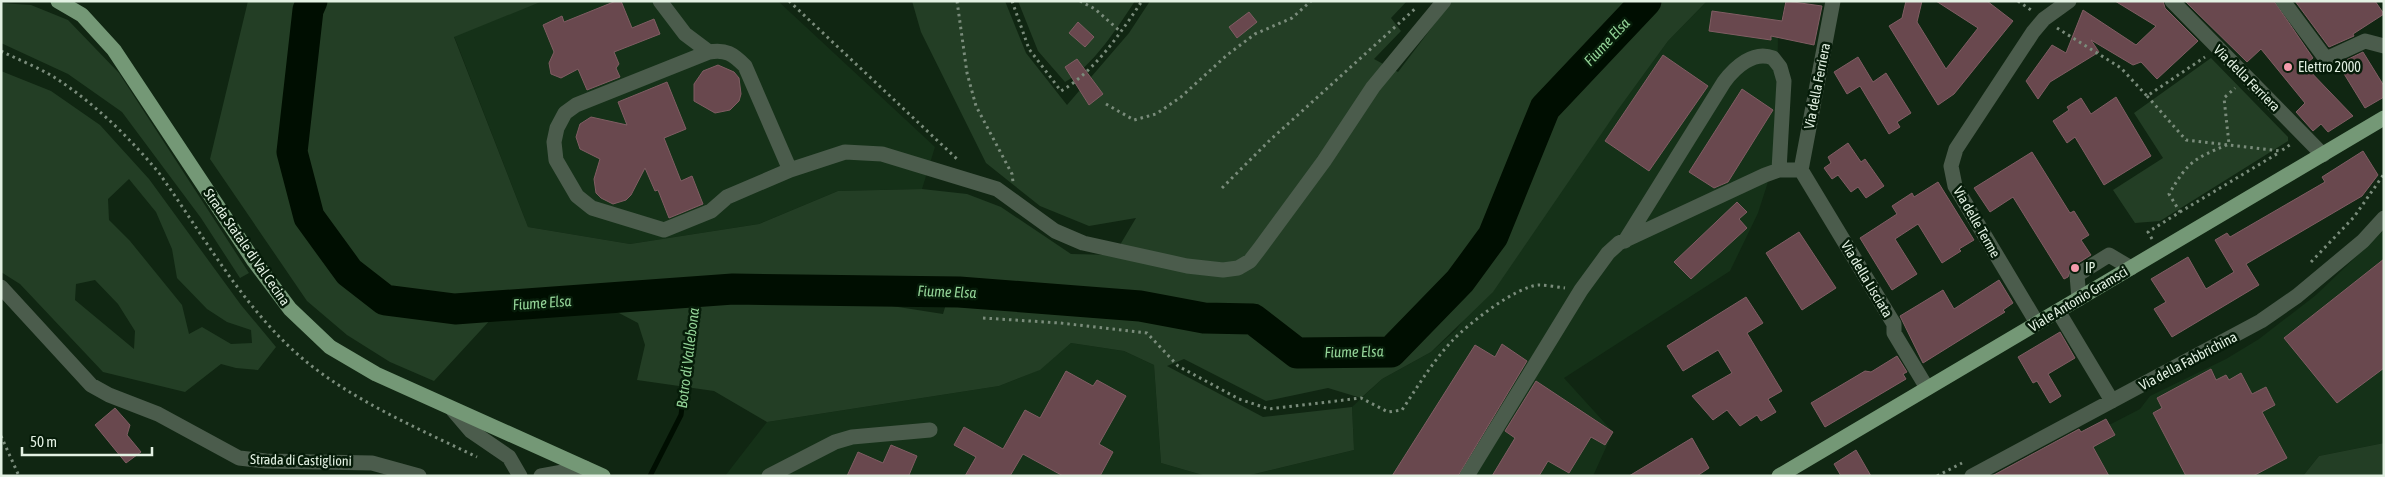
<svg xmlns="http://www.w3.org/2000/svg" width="2385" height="477" viewBox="0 0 2385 477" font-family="'Asap Condensed',sans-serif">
  <rect width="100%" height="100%" fill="#102612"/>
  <path fill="#153118" d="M543,1H778L935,147L922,189L838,191L759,224L630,244L528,227L454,36Z
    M1707,1H1785L1778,36L1776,157L1758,213L1730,271L1564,378L1613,432L1593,476H1246L1354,450L1352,407L1382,379L1431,352L1456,330L1668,41Z
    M2384,230V443L2319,456L2303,476H1991L2079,429L2081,432L2106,419L2109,425L2115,422L2140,409L2150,396L2226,359L2259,339L2316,295Z
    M1071,343L1124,351L1154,365L1161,463L1206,476H725L767,422L999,386L1039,370Z"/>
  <path fill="#233e25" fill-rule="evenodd" d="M248,1H543L454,37L528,227L630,244L759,224L838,191L922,189L967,194L1001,207L1071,254L1114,255L1136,218L1089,226L1040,206L986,163L921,32L912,1H1005L1026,53L1067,105L1129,33L1150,1H1407L1391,18L1401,31L1374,59L1398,72L1452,1H1707L1668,41L1617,111L1493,292L1431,352L1382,379L1361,398L1328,388L1266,401L1184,359L1167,366L1263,417L1352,407L1354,450L1246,476H1206L1161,463L1154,365L1124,351L1071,343L1040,370L999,386L767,422L714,391L637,380L645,345L638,323L619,313L602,310L492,318L434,381L390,362L347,335L307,301L210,159ZM810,282L951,288L943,314L809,293Z
    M1018,1H1135C1118,27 1092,67 1065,82L1038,51Z
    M1,3L31,5L68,20L119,73L249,273L240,278L201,218L122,112L68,74L1,43Z
    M2211,58L2288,137V141L2160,221L2135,223L2113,190L2163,158L2134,113Z
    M1,71L51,91L100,125L149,179L241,305L276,347L258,370L236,368L221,364L185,392L103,372L20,284L1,272ZM129,179L156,212L172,249L177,278L207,309L227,322L251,330L252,343L231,344L202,327L189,334L182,305L130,241L109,220L108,199ZM95,280L118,304L135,331L134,349L75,300L76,284Z
    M2384,443V476H2303L2319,456Z"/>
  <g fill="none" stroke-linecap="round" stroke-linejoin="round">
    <path stroke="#000e01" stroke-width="5" d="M650,476L681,415L697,292"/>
    <path stroke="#000e01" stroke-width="31" d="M312,1L308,10L292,152L309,217L349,272L385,300L455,309L733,289L959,292L1140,306L1204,318L1253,319L1297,353L1391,352L1460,281L1493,236L1545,108L1646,1"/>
  </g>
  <path fill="#69484e" stroke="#805d63" d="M616,1H621L632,28L654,19L660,34L614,52L619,64L616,68L620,77L587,90L578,69L561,78L551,74L549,63L554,52L543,25L562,16L564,22Z
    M1786,1L1822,6L1814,45L1771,36V40L1709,31L1712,11L1782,21Z
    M1906,1H1922L1917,22L1946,69L1978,28L1936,1H1987L2013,21L1954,94L1938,105L1889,26L1902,18Z
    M2115,1H2163L2165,8L2198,41L2157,79L2141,62L2133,65L2091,40L2099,52L2050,82L2038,99L2026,81L2052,45L2066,53L2083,10L2136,45L2156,26Z
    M2185,1H2274L2313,58L2304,65L2353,116L2328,132L2321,124L2313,131L2296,112L2305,103L2261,49L2247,62Z
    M2295,1H2375L2384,14L2353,34L2354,36L2329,47Z
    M1249,12L1257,22L1237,38L1229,27Z
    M1078,22L1094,37L1085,47L1069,33Z
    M2363,52L2384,86V97L2365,108L2338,64Z
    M1663,55L1708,86L1649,171L1605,141Z
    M1858,57L1873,82L1886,73L1911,113L1897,122L1900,127L1889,134L1860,86L1847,94L1834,72Z
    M1077,59L1103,94L1089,105L1065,67Z
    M718,65L734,72L739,78L741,94L739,101L730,110L715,113L694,101V84L703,71Z
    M667,82L686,129L664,138L681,181L692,176L703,204L669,218L658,190L655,191L645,168L631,195L626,200L613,204L601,198L596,193L594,179L600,159L580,149L576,137L580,124L591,117L627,125L618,102Z
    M1742,89L1773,110L1728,182L1714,188L1689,172Z
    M2116,97L2151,156L2104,185L2075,137L2067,143L2053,121L2069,110L2067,107L2081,98L2091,114Z
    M1848,143L1861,162L1865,159L1884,186L1866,198L1858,187L1851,192L1838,175L1832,179L1824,168L1831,163L1828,157Z
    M2363,151L2378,175L2362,196L2246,264L2259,285L2172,337L2154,309L2166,302L2151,279L2188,257L2206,289L2234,272L2215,240L2227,233L2230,237L2325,182L2322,177Z
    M2032,152L2070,213L2074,211L2089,235L2081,240L2091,255L2072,267L2068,277L2064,279L2013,197L1990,212L1974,188Z
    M1938,182L1974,240L1959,249L1961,251L1942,263L1918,224L1895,239L1917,274L1892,290L1860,238L1897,214L1892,206L1912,193L1914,197Z
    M1737,202L1747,212L1739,219L1747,228L1691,279L1674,262Z
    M1799,232L1836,288L1802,310L1766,253Z
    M2384,259V368L2337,403L2284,338Z
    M1999,280L2013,303L2003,310L2005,312L1923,363L1900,316L1943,290L1954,309Z
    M1746,297L1763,323L1747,333L1782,391L1768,399L1776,412L1761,421L1757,415L1740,426L1727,410L1713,420L1692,396L1732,373L1718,350L1683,371L1667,346Z
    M2060,332L2075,358L2048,374L2061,396L2050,403L2037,381L2033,383L2018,357Z
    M1502,344L1527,361L1458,476H1392L1475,345L1495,357Z
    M1897,356L1907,372L1903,374L1906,379L1825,427L1811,403L1865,371L1871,372Z
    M2211,369L2216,380L2226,375L2229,380L2241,373L2252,394L2266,387L2275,405L2262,412L2287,458L2253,476H2186L2153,413L2162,408L2157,398Z
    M1066,371L1093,386L1097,380L1126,396L1099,444L1113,452L1100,476H1063L1023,454L1010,476H965L976,457L954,445L964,427L1003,449L1025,410L1040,418Z
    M1536,381L1613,432L1605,445L1591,437L1569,473L1548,461L1539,476H1492L1515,438L1505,431Z
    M115,408L130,425L127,435L141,452L126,463L95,425Z
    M2106,419L2115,435L2093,447L2109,476H1992L2079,429L2081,432Z
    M1692,438L1709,468L1697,476H1629Z
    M891,445L917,456L909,475L911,476H847L858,452L883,463Z
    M1856,450L1871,476H1841L1834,464Z"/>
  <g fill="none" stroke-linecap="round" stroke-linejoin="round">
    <path stroke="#7a8c7b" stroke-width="3" stroke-dasharray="2.5 4" stroke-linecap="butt" d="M789,1L957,159
      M957,1L967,73L976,106L1012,174L1013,182
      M1012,1L1029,49L1061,91C1095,71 1120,34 1142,1
      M1080,1L1095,9L1121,32
      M2018,1L2031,10
      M2057,28L2121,68L2147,96L2205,57
      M1,51C19,60 40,68 57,79C95,104 130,138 159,173C204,236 243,308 303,359C352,400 419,429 477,457
      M2147,96L2186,140L2281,151L2291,144
      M1106,104L1134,120L1156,114L1181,97L1227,55L1255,34L1292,18L1311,1
      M1222,188L1269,141L1417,7
      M2180,212L2280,152
      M2152,239L2148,232L2180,212L2169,194C2189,160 2194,159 2229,144L2224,98L2235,88
      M2311,262L2354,217L2384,174
      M983,318L1060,323L1147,333L1178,366L1239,399L1269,409L1361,398L1388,412L1402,410C1418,386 1433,361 1452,341C1467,325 1516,286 1539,285C1547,285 1557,287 1565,288
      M1,436L19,476
      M1937,476L1962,463"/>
    <path stroke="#4b5c4c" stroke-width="15" d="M660,1L685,34L709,52
      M2172,1L2323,155
      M2283,1L2326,59L2365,41L2384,46
      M790,170L745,66C733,54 726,49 709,52L576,105L565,113L557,128L554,142L556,160L577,196L592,208L664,230L711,211L727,197L790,170L845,152L882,154L997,189L1055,231L1083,243L1187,266L1223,270L1238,268L1250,261L1260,248L1324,161L1373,87L1444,1
      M1801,170L1894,324V333L1927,388
      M1801,170L1833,1
      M1625,241L1724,82C1735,67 1754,50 1773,58L1780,67L1784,81L1779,170
      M1,287L91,385L109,395L158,414L239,458L266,461L372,463L419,476
      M2079,299L2077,275L2109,255L2131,268
      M2058,311L2112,401
      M2037,323L1955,186L1951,166L1956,149L2033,32L2044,19L2069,1
      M453,410L471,431L509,457L520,476
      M541,476L585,468
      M769,476L835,442L852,437L930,430
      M1467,476L1581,290L1608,253L1619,243L1765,175L1779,170H1801
      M1972,476L2261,321L2297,296L2363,241L2384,218"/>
    <path stroke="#749876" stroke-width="15" d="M58,1L82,15L114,50L254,261L290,309L330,347L376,374L603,476
      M1779,476L2384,118"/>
  </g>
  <g fill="#f39aab" stroke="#061c09" stroke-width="2">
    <circle cx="2288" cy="67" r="5"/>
    <circle cx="2075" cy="268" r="5"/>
  </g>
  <g text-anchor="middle" stroke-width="5" stroke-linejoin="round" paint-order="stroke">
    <g font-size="14" fill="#e3f1e3" stroke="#061c09" text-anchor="start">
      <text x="2298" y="72">Elettro 2000</text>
      <text x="2085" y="273">IP</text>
    </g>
    <g font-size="14" fill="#e3f1e3" stroke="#061c09">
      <text transform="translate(2247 78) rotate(45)" y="5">Via della Ferriera</text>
      <text transform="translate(1817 86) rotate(-79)" y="5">Via della Ferriera</text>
      <text transform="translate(1977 222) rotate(60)" y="5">Via delle Terme</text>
      <text transform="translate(247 247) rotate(55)" y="5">Strada Statale di Val Cecina</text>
      <text transform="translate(1867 279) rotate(59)" y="5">Via della Lisciata</text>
      <text transform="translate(2078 299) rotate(-31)" y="5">Viale Antonio Gramsci</text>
      <text transform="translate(2188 361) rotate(-28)" y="5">Via della Fabbrichina</text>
      <text transform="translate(301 460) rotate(1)" y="5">Strada di Castiglioni</text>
    </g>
    <g font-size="15" font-style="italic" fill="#93d397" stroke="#061c09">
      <text transform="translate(1607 42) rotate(-47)" y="5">Fiume Elsa</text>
      <text transform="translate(947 292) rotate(2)" y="5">Fiume Elsa</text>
      <text transform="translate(542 303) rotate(-4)" y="5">Fiume Elsa</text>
      <text transform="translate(1354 352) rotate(-1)" y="5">Fiume Elsa</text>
      <text transform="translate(688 358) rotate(-83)" y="5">Botro di Vallebona</text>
    </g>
  </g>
  <rect width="2385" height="477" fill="none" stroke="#e3f1e3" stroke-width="5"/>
  <path d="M22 447v8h130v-8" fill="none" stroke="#e3f1e3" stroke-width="2.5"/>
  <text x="30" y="447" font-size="15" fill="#e3f1e3" stroke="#061c09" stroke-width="4" paint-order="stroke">50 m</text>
</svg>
